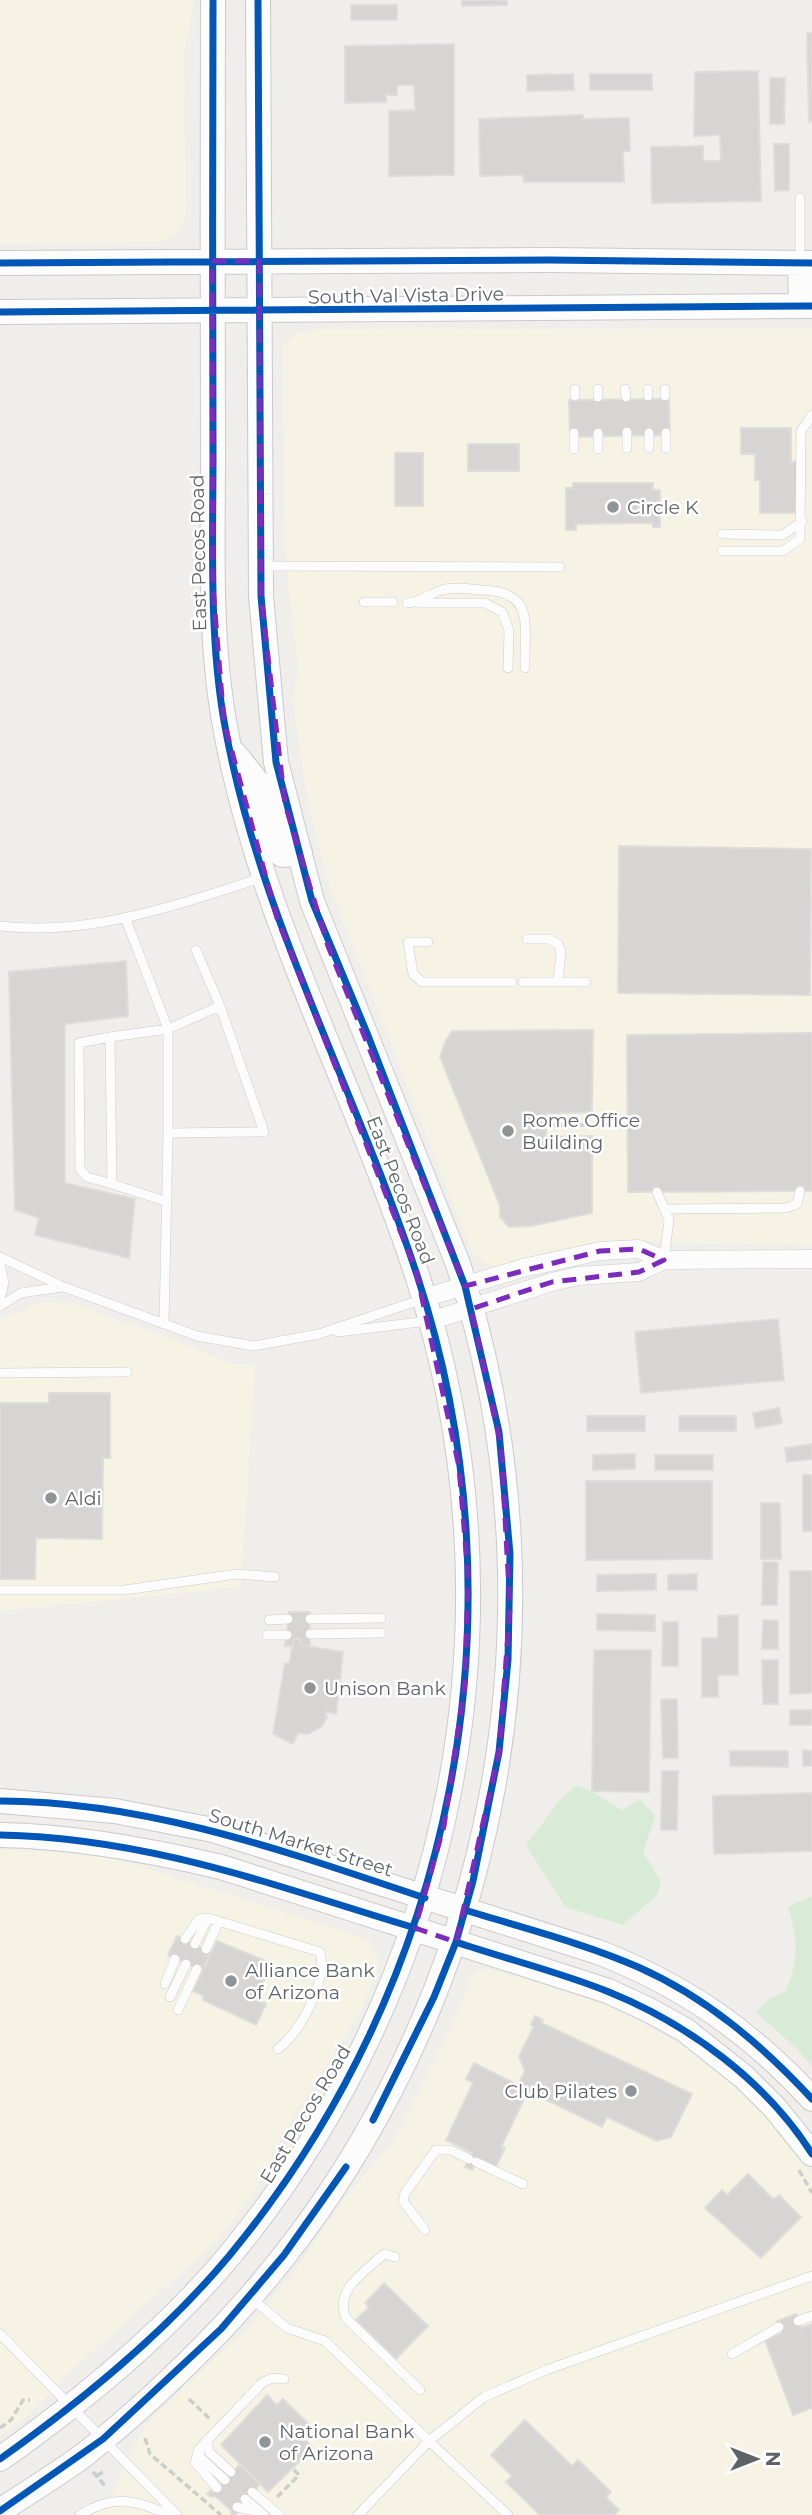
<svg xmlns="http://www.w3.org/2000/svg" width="812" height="2515" viewBox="0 0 812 2515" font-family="Montserrat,sans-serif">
  <rect width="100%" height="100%" fill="#efeeea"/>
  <path fill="#f7f3e4" d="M0,0H195L184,51L186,214L178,234L160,242L0,243Z
    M812,328V1246L631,1241L556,1249L500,1265H488L472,1253L328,881L309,805L292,699L298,673L284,540L283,346L298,333L324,329Z
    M44,1302L79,1304L106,1317L154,1332L230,1363L255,1366L241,1587L0,1611V1319Z
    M0,1849L93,1855L127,1862L361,1937L370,1942L380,1964L362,2009L285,2131L255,2191L216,2242L77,2365L25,2418L0,2436Z
    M492,1969L606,2005L666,2036L708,2061L752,2101L796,2151L812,2176V2515H91L106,2506L145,2425L250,2325L294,2272L343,2201L395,2139L447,2036L472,1977L480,1971Z"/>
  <path fill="#d8ebd6" d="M576,1786L587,1789L622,1810L640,1799L655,1816L643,1852L661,1881L658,1894L623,1925L565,1907L526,1845C543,1825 555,1801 576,1786Z
    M812,1896V2067L798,2050L756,2012L769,1999L785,1992C799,1965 798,1935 788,1907Z"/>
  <path fill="#d6d5d3" stroke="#deddd9" stroke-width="2" d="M462,0H507V5L462,6Z
    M351,5H397V20H351Z
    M807,33H812V121L809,122Z
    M454,44V175L389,176V111L415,110L414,85H397V95H386V102L345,103V46Z
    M758,71L761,201L652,203L651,147L703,146V161H721L720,135L694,136L695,72Z
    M573,74L574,90L527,91V75Z
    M590,74H652V90H590Z
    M770,78H785L784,124H770Z
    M583,115V119L629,118L630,151H623L624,182H524L523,175L480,176L479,119Z
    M774,144H789V190L775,191Z
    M669,399L670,435L570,437L569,400Z
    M741,428H791V462H797V513H760V480H755V454H741Z
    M468,444H519V471H468Z
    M395,453H423V506H395Z
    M573,483H653V490H660V527H653V523L576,524V530H566V488H573Z
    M619,846L811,849L810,995L618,993Z
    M126,961L128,1016L65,1024V1183L135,1199L129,1258L35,1235L39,1218L15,1210L9,972Z
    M593,1030L592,1112L546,1114V1137L592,1136V1213L531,1226L509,1227L500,1217V1206L440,1057L445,1042L452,1031Z
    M812,1033V1191L628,1192L627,1035Z
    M778,1319L784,1380L641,1393L635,1332Z
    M49,1393H110V1458H103L102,1539L36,1538L35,1579H0V1403H49Z
    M779,1408L782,1423L756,1428L753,1413Z
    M587,1416H645V1431H587Z
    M679,1416H736V1431H679Z
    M812,1444V1459L787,1462L785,1448Z
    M635,1454V1469L593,1470V1455Z
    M655,1455H713V1470H655Z
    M803,1475H812V1531H803Z
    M586,1481H712V1559L586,1560Z
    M761,1503H780L781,1559H761Z
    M763,1562H778L777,1605H762Z
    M790,1571H812V1693L790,1694Z
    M656,1574V1590L597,1591V1575Z
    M697,1574V1590H668V1575Z
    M289,1612H310V1647L301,1645L300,1639H294L293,1646H285Z
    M597,1614L655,1615V1631L597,1630Z
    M738,1615V1675H718V1697H702V1638H718V1616Z
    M763,1620L778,1621V1649H762Z
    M663,1622H678V1666H662Z
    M294,1639H300L301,1645L343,1652L336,1714L325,1712L327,1717L322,1726L308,1734L298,1733L293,1744L273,1734L285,1663L289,1664Z
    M594,1650H651L649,1792L592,1791Z
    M762,1660H778V1704H763Z
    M677,1699L678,1758H663L661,1700Z
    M790,1710H812V1725H790Z
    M803,1750L812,1751V1766H803Z
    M730,1751H788V1767L730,1766Z
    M662,1771H678L677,1830H661Z
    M812,1793V1851L714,1854L713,1796Z
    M177,1936L211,1952L202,1971L168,1955Z
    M217,1941L271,1963L256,1999L266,2004L256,2025L203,2000L204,1996L193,1991Z
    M535,2016L543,2020L542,2023L692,2094L671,2137L657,2141L607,2117L602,2127L528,2091L501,2147L505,2148L496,2167L478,2158L472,2170L465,2167L472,2153L446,2140L473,2083L466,2079L474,2063L518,2085L525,2071L519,2056L534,2026L531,2025Z
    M748,2174L774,2200L779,2195L801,2217L761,2258L705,2208L722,2190L727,2195Z
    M384,2283L428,2326L396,2359L356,2320L369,2307L365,2303Z
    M796,2314L801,2328L812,2324V2408L793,2415L765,2340L782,2333L777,2321Z
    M267,2395L277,2405L283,2399L314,2429L304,2439L313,2448L268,2492L221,2445Z
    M525,2420L572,2466L578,2460L611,2492L606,2497L619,2510L614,2515H540L506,2482L512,2476L491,2455Z
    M239,2465L260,2484L235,2515H231V2510L215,2496L211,2497L207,2494L211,2490L214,2492Z"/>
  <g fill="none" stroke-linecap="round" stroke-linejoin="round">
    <g stroke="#cbcccc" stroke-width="10">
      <path id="lane" d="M800,198V259
        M575,389V396
        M598,389V397
        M625,389L626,397
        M648,389V396
        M665,389V396
        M627,432V448
        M598,433V449
        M649,433V448
        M666,433V448
        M574,449V433
        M722,534L783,535L802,521
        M722,551H783L800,539L801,431L812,415
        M262,566L560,567
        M364,602H393
        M407,603C420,603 430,593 442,590C453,586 469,589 481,590C536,591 524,624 525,668
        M420,603H485L502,612L509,630L508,668
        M125,917L168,1029V1133
        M0,926C89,937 180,904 264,877
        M527,939H549L558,944L561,952L558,982
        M428,942H408L413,974L422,982H512
        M523,982H586
        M110,1037L79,1043L80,1169L87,1177L112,1184
        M657,1192L669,1220L664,1260
        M165,1201L112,1184L110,1037L168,1029L220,1006L196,950
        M665,1209L786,1208L797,1204L800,1191
        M0,1257L64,1287L197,1336L253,1346L319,1334L420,1300
        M0,1265L4,1282L0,1299
        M0,1306L21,1293L62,1287
        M164,1324L168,1133L264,1132L220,1006
        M338,1332L428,1321
        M0,1373L127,1372
        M0,1590H125L237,1574L275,1577
        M310,1619L381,1618
        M269,1620L288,1619
        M310,1634L381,1633
        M267,1635H287
        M185,1939L199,1919L208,1918L320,1952C328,1981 301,2031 278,2049
        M195,1944L208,1918
        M206,1949L219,1921
        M165,1984L175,1959
        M170,1997L186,1964
        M178,2010L197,1969
        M476,2162L523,2184
        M425,2230L403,2201L405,2193L436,2150H450L469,2159
        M395,2257L384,2254C365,2272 334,2289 346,2318L420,2390
        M250,2297L287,2328L325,2341L429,2441L484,2397L546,2370L812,2276
        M798,2321L812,2316
        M0,2334L177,2515
        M732,2354L779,2327
        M207,2440L209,2452L231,2472
        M199,2449L200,2457L225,2480
        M217,2488L195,2462L199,2449L262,2383L272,2378L284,2379
        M252,2492L279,2515
        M245,2499L264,2515
        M237,2507L259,2512
        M80,2515C115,2493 135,2501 171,2515
        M358,2515L429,2441L508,2515"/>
    </g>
    <g stroke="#cbcccc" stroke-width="19">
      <path id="street" d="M424,1298L523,1268L600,1251L639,1249L664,1260
        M430,1321L552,1282L578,1276L639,1272L664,1260L812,1259"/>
    </g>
    <g stroke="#cacacb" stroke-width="26">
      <path id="secondary" d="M0,263L549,260L812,263
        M800,263L801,306
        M0,312L812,306
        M235,754L262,788L277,851L282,855L300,853
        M0,1801L115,1811L213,1830L598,1952C683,1985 751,2032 812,2099
        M0,1835C74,1836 149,1850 221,1867L608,1991L649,2010L685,2030L744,2077L775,2108L812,2154
        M0,2459C83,2400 164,2334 229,2256C455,1984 528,1612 417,1275C356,1089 258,916 224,721C209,634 213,543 213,454C212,303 213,151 213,0
        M0,2511C28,2492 57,2475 84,2455C132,2417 179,2373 221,2329C488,2048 578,1632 458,1264L312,901L276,762L261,596L258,0"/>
    </g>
    <path stroke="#cacfcc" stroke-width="3.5" stroke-dasharray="7 3.5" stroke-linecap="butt" d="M548,1125H628
      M799,2170L812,2193
      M189,2399L210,2419
      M0,2428L11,2420L23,2400H30
      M145,2438L150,2454L221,2515
      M93,2472L107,2488
      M97,2476L104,2471
      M277,2497L299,2475L293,2469"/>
    <use href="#lane" stroke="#fdfcfc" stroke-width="9"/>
    <use href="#street" stroke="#fdfcfc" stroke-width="18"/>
    <use href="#secondary" stroke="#fdfcfc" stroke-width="24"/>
    <g stroke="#fff" stroke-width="11">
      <path id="cycleway" d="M258,0L261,596L276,762L312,901L367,1033L465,1286L499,1432L510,1554L508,1660L499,1752L473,1881L456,1942L434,1997L373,2120
        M0,263L549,260L812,263
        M0,312L812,306
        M0,1801C146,1801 288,1852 425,1898
        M0,1835C150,1838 275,1886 415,1928
        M465,1910C523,1928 583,1943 638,1967C706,1997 762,2045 812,2099
        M456,1942C506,1959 560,1972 609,1992C688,2024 766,2081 812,2154
        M0,2459C83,2400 164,2334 229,2256C455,1984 528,1612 417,1275C356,1089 258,916 224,721C209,634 213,543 213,454C212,303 213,151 213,0
        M0,2511L103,2439L221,2329L284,2255L346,2167"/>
    </g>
    <use href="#cycleway" stroke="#0057b8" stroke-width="7"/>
  </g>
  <path fill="none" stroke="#7b2cbf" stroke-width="5" stroke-dasharray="14 9" stroke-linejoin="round" d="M212,261H259L261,596L285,804L328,946L465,1286L600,1251L639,1249L664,1260L639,1272L552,1282L471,1309L501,1446L510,1608L499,1752L456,1942L415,1928L444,1826L465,1683L468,1576L459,1467L416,1271L277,918L224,722L213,588Z"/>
  <g fill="#919496" stroke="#fff" stroke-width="2.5">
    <circle cx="613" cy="507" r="7"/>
    <circle cx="508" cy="1131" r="7"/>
    <circle cx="51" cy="1498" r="7"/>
    <circle cx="310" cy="1688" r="7"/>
    <circle cx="231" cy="1981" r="7"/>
    <circle cx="631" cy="2091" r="7"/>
    <circle cx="265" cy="2442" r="7"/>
  </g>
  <g text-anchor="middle" stroke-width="5" stroke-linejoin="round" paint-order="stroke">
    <g font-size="19" fill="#5f6368" stroke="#fff">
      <text transform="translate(406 295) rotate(-1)" y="7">South Val Vista Drive</text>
      <text transform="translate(198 553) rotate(-91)" y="7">East Pecos Road</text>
      <text transform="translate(401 1190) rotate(69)" y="7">East Pecos Road</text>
      <text transform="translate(301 1842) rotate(17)" y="7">South Market Street</text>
      <text transform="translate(305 2114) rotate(-59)" y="7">East Pecos Road</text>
    </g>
    <g font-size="19" fill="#5f6368" stroke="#fff" text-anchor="start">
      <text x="627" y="514">Circle K</text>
      <text x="522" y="1127">Rome Office<tspan x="522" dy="22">Building</tspan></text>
      <text x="65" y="1505">Aldi</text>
      <text x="324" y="1695">Unison Bank</text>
      <text x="245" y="1977">Alliance Bank<tspan x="245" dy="22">of Arizona</tspan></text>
      <text x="617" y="2098" text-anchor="end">Club Pilates</text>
      <text x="279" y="2438">National Bank<tspan x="279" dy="22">of Arizona</tspan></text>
    </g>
  </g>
  <g transform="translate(756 2459) rotate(90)" stroke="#ffffff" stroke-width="5" paint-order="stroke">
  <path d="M0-5L12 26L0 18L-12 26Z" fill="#5f6368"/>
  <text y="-10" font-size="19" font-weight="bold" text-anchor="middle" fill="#5f6368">N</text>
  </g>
</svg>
